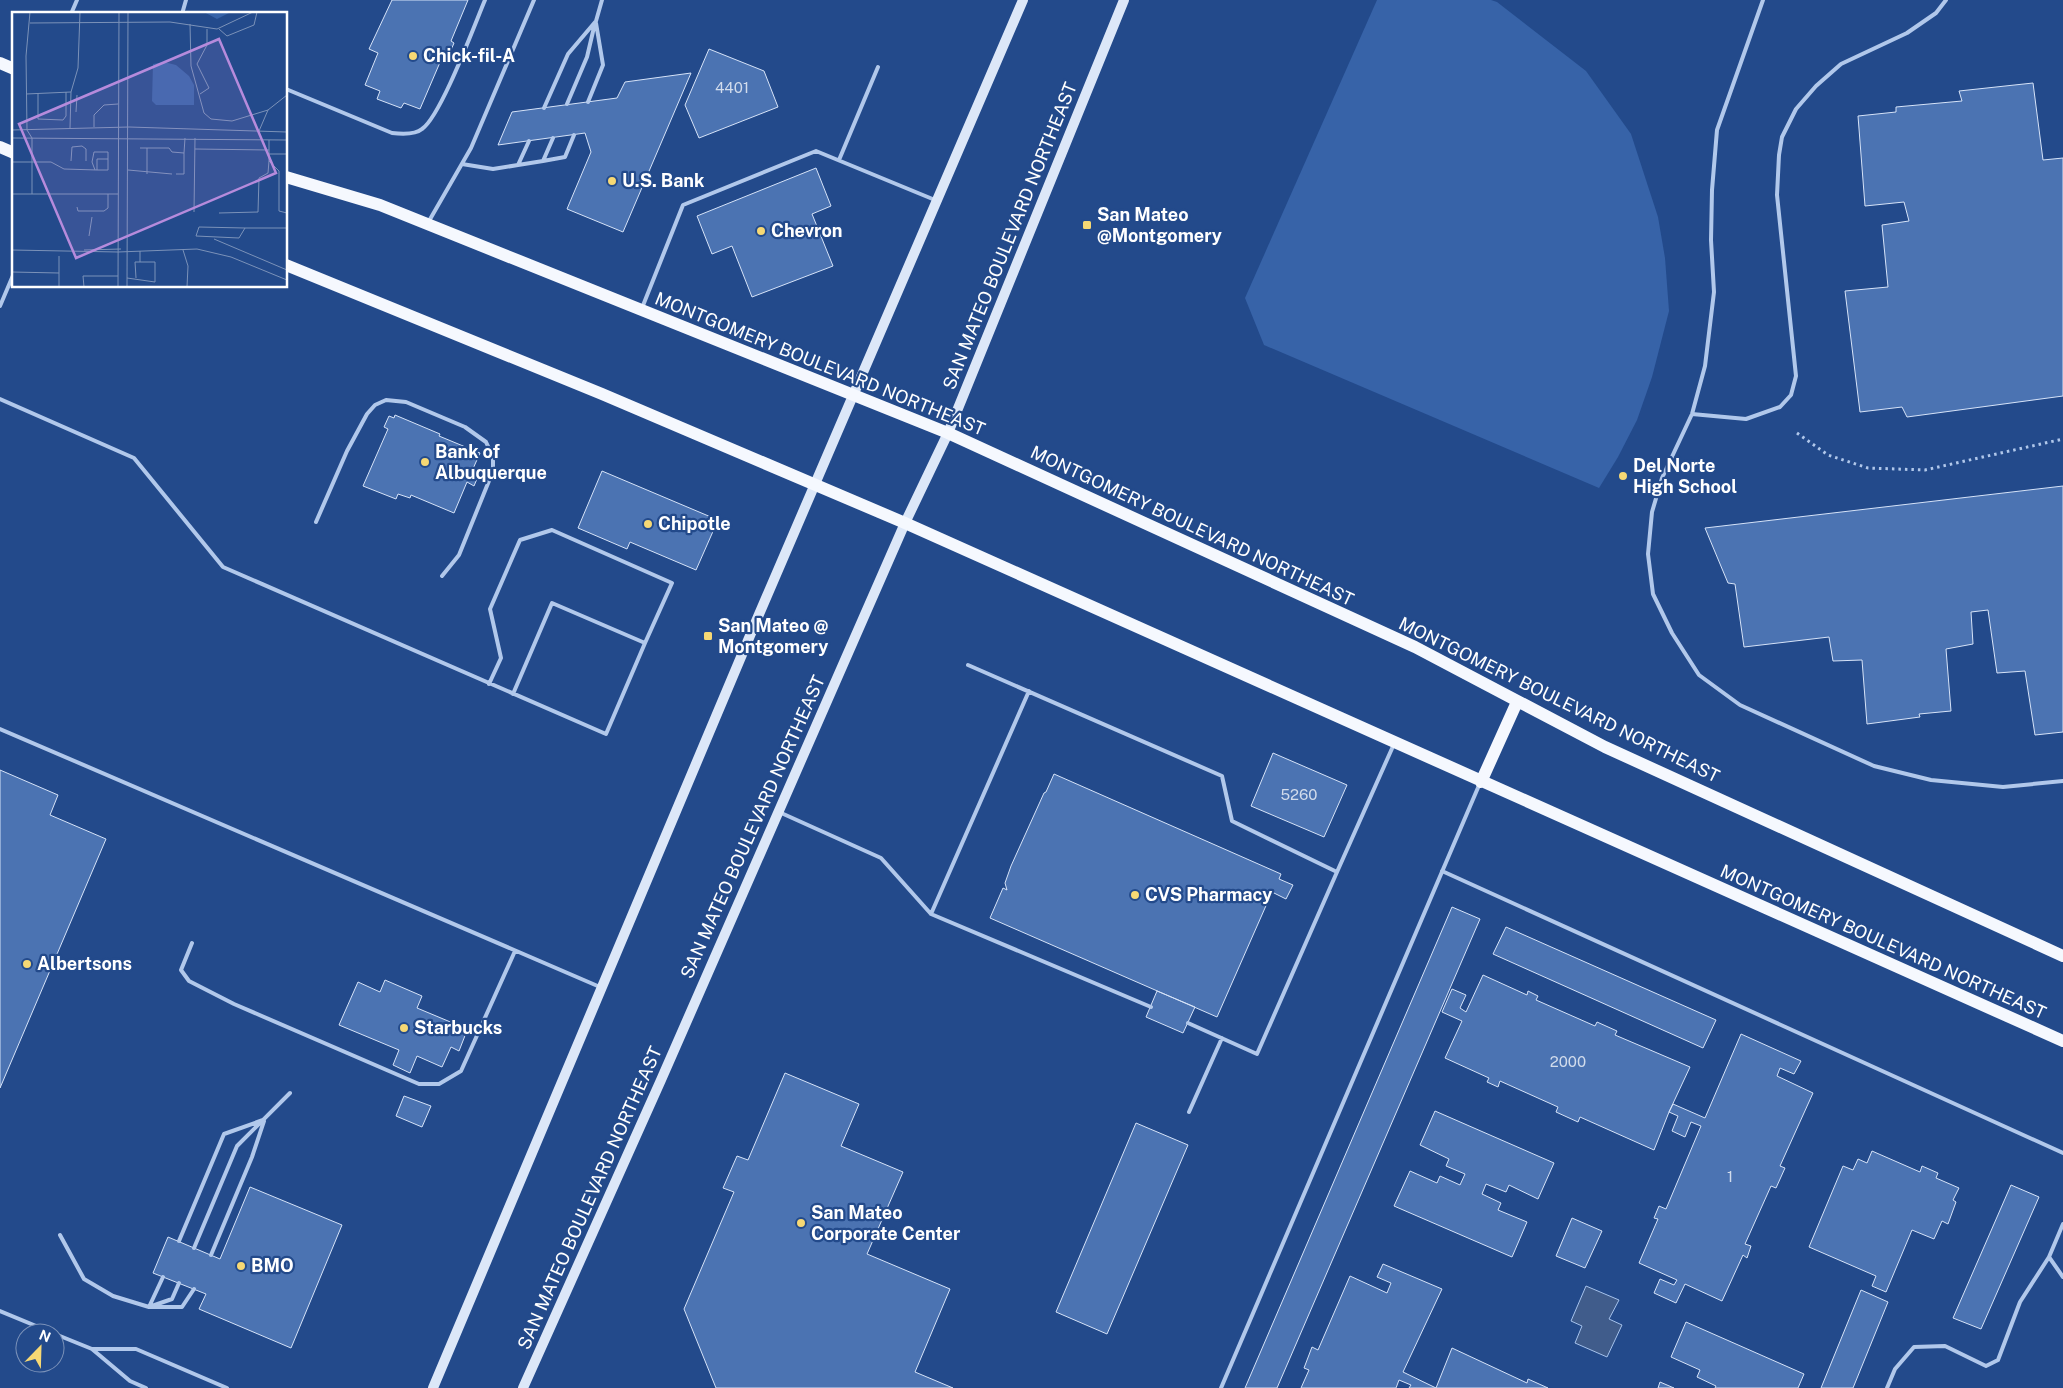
<svg xmlns="http://www.w3.org/2000/svg" width="2063" height="1388" viewBox="0 0 2063 1388" font-family="'Public Sans',sans-serif">
  <rect width="100%" height="100%" fill="#234a8b"/>
  <path fill="#3763a8" d="M1377,0H1491L1497,2L1586,71L1631,134L1658,217L1665,258L1669,311L1652,377L1637,420L1618,457L1599,488L1264,345L1245,298Z"/>
  <path fill="#405c8b" stroke="#a5c2ec" d="M1586,1286L1619,1300L1609,1319L1622,1325L1607,1357L1575,1343L1582,1326L1571,1321Z"/>
  <path fill="#4b73b2" stroke="#d6e3f8" d="M392,0H468L451,41L454,43L446,62L441,60L420,109L404,103L401,108L377,99L380,91L365,85L378,53L369,49Z
    M709,49L764,71L778,107L699,138L685,105Z
    M691,73L623,232L567,209L591,152L585,133L498,145L512,112L617,98L625,82Z
    M2033,83L2043,160L2063,158V396L1907,417L1902,407L1860,412L1845,291L1888,287L1882,225L1909,221L1904,202L1865,206L1858,116L1896,112V107L1962,101L1959,91Z
    M816,168L831,206L812,214L833,266L752,297L732,246L712,254L697,216Z
    M395,415L440,434L439,436L480,453L472,471L479,474L474,486L467,482L454,513L411,495L410,498L398,494L396,499L363,486L388,429L384,427L389,416L394,418Z
    M602,471L718,520L696,570L630,542L627,549L578,528Z
    M2063,486V732L2035,735L2025,671L1997,673L1988,610L1971,612L1973,644L1946,649L1951,711L1919,714L1920,717L1867,724L1862,660L1833,661L1829,637L1744,647L1735,584L1728,583L1705,528Z
    M1273,753L1347,785L1324,837L1251,806Z
    M0,770L58,795L50,815L106,839L0,1088Z
    M1054,774L1281,874L1279,879L1293,885L1286,899L1272,892L1217,1017L990,918L1003,888L1007,890L1005,883L1011,866L1044,793L1046,792Z
    M1452,907L1480,919L1277,1388H1245Z
    M1506,927L1716,1020L1703,1048L1493,954Z
    M1483,975L1527,995L1528,991L1538,996L1536,1000L1595,1026L1597,1022L1617,1031L1615,1035L1690,1067L1669,1112L1654,1150L1580,1117L1578,1122L1556,1112L1558,1107L1500,1081L1498,1087L1487,1082L1489,1078L1445,1058L1462,1021L1442,1012L1452,989L1466,995L1460,1008L1466,1012Z
    M385,980L422,996L417,1008L460,1026L459,1030L466,1033L459,1051L451,1047L442,1067L417,1056L410,1073L393,1065L399,1050L339,1025L358,982L380,992Z
    M1157,991L1195,1007L1183,1033L1146,1017Z
    M1741,1034L1801,1061L1794,1074L1780,1068L1777,1076L1813,1093L1780,1166L1785,1168L1776,1188L1771,1186L1745,1244L1751,1246L1747,1258L1743,1255L1722,1301L1685,1284L1676,1303L1654,1293L1660,1279L1674,1285L1677,1280L1639,1263L1658,1219L1654,1218L1659,1206L1666,1209L1701,1126L1691,1122L1685,1137L1672,1131L1678,1116L1669,1112L1673,1104L1705,1118Z
    M785,1073L859,1104L841,1146L903,1172L867,1254L950,1289L915,1372L953,1388H716L684,1309L734,1192L723,1188L737,1156L748,1160Z
    M404,1096L431,1106L422,1127L396,1116Z
    M1435,1111L1554,1163L1538,1199L1509,1185L1506,1192L1486,1184L1482,1194L1501,1203L1498,1210L1527,1222L1512,1257L1394,1206L1410,1171L1437,1183L1440,1176L1460,1185L1465,1174L1446,1166L1449,1159L1420,1145Z
    M1136,1123L1188,1145L1107,1334L1056,1312Z
    M1872,1151L1920,1172L1922,1166L1938,1173L1936,1178L1959,1188L1953,1200L1956,1202L1948,1224L1942,1221L1934,1239L1912,1230L1886,1292L1872,1286L1876,1276L1809,1247L1843,1166L1853,1170L1858,1159L1867,1163Z
    M2011,1185L2039,1197L1981,1329L1953,1318Z
    M250,1187L342,1225L291,1348L199,1309L206,1294L153,1273L168,1237L220,1259Z
    M1572,1218L1602,1231L1585,1268L1556,1256Z
    M1383,1264L1442,1289L1403,1372L1436,1388H1409L1411,1385L1399,1380L1396,1388H1301L1309,1370L1304,1368L1312,1347L1318,1350L1350,1276L1387,1293L1391,1283L1377,1277Z
    M1861,1290L1888,1302L1853,1388H1821Z
    M1686,1322L1804,1374L1798,1388H1715L1716,1386L1697,1377L1700,1370L1671,1357Z
    M1452,1348L1527,1383L1528,1379L1548,1388H1436Z
    M1660,1382L1674,1388H1658Z"/>
  <g fill="none" stroke-linecap="round" stroke-linejoin="round">
    <path stroke="#b1c8eb" stroke-width="3" stroke-dasharray="2.5 4" stroke-linecap="butt" d="M1797,433L1828,455L1868,468L1925,470L2063,439"/>
    <path stroke="#b1c8eb" stroke-width="4" d="M1763,0L1717,130L1712,190L1711,240L1714,292L1705,366L1692,414L1662,478L1652,512L1648,554L1653,594L1672,633L1699,675L1740,705L1874,766L1931,780L2003,787L2063,781
      M71,14L77,0
      M182,14L186,0
      M286,89L392,133C401,134 415,135 422,129C441,116 474,26 485,0
      M588,102L603,65L596,23
      M567,104L587,57L595,23
      M544,108L568,54L596,21L602,0
      M839,160L878,67
      M543,161L565,157L574,135
      M462,164L493,169L518,165L529,141
      M518,165L543,161L553,138
      M429,221L471,148L534,0
      M0,306L14,273
      M642,308L683,205L816,151L935,200
      M0,399L134,458L223,567L606,734L645,643L552,603L513,694
      M1692,414L1746,419L1780,407L1791,395L1796,376L1777,195L1779,155L1782,137L1796,109L1816,86L1841,64L1907,33L1936,13L1946,0
      M316,522L347,451L367,414L375,405L386,400L406,402L465,427L486,442L493,457V471L459,555L442,576
      M968,665L1222,776L1232,821L1337,872L1257,1054L1188,1023
      M489,684L501,658L490,609L520,540L552,530L672,583L645,643
      M0,729L600,987
      M779,812L881,858L931,914L1151,1007
      M1442,871L2063,1153
      M1337,872L1394,744
      M931,914L1029,691
      M192,943L181,970L189,981L234,1004L419,1084H439L461,1071L515,951
      M1189,1112L1222,1038
      M2063,1224L2049,1257L2063,1277
      M60,1235L84,1279L113,1296L149,1307L172,1299L179,1283
      M179,1241L224,1134L263,1120
      M194,1248L237,1146L290,1093
      M211,1255L252,1157L264,1121
      M163,1277L149,1307H182L194,1289
      M0,1311L53,1333
      M55,1334L92,1349L130,1381L146,1388
      M92,1349H136L227,1388
      M1221,1388L1480,783
      M1887,1388L1895,1369L1914,1347L1945,1346L1986,1366L1998,1360L2020,1302L2049,1257"/>
    <path stroke="#dce7f8" stroke-width="10" d="M433,1388L757,619L1023,0
      M523,1388L661,1080L905,523L948,433L1124,0"/>
    <path stroke="#f5f8fe" stroke-width="12" d="M0,63L14,69
      M0,147L14,153
      M286,177L380,205L948,433L1415,647L1605,747L2063,956
      M286,265L602,394L905,523L2063,1041
      M1481,782L1517,702"/>
  </g>
  <g fill="#f6d874" stroke="#234a8b" stroke-width="2">
    <circle cx="413" cy="56" r="5"/>
    <circle cx="612" cy="181" r="5"/>
    <rect x="1082" y="220" width="10" height="10" rx="2.5"/>
    <circle cx="761" cy="231" r="5"/>
    <circle cx="425" cy="462" r="5"/>
    <circle cx="1623" cy="476" r="5"/>
    <circle cx="648" cy="524" r="5"/>
    <rect x="703" y="631" width="10" height="10" rx="2.5"/>
    <circle cx="1135" cy="895" r="5"/>
    <circle cx="27" cy="964" r="5"/>
    <circle cx="404" cy="1028" r="5"/>
    <circle cx="801" cy="1223" r="5"/>
    <circle cx="241" cy="1266" r="5"/>
  </g>
  <g text-anchor="middle" stroke-width="4.5" stroke-linejoin="round" paint-order="stroke">
    <g font-size="15" fill="#d2dcec">
      <text x="732" y="93">4401</text>
      <text x="1299" y="800">5260</text>
      <text x="1568" y="1067">2000</text>
      <text x="1730" y="1182">1</text>
    </g>
    <g font-size="18" font-weight="bold" fill="#fff" stroke="#234a8b" text-anchor="start">
      <text x="423" y="62">Chick-fil-A</text>
      <text x="622" y="187">U.S. Bank</text>
      <text x="1097" y="221">San Mateo<tspan x="1097" dy="21">@Montgomery</tspan></text>
      <text x="771" y="237">Chevron</text>
      <text x="435" y="458">Bank of<tspan x="435" dy="21">Albuquerque</tspan></text>
      <text x="1633" y="472">Del Norte<tspan x="1633" dy="21">High School</tspan></text>
      <text x="658" y="530">Chipotle</text>
      <text x="718" y="632">San Mateo @<tspan x="718" dy="21">Montgomery</tspan></text>
      <text x="1145" y="901">CVS Pharmacy</text>
      <text x="37" y="970">Albertsons</text>
      <text x="414" y="1034">Starbucks</text>
      <text x="811" y="1219">San Mateo<tspan x="811" dy="21">Corporate Center</tspan></text>
      <text x="251" y="1272">BMO</text>
    </g>
    <g font-size="18" fill="#fff" stroke="#234a8b">
      <text transform="translate(1010 236) rotate(-68)" y="6">SAN MATEO BOULEVARD NORTHEAST</text>
      <text transform="translate(820 364) rotate(22)" y="6">MONTGOMERY BOULEVARD NORTHEAST</text>
      <text transform="translate(1192 526) rotate(25)" y="6">MONTGOMERY BOULEVARD NORTHEAST</text>
      <text transform="translate(1559 700) rotate(26)" y="6">MONTGOMERY BOULEVARD NORTHEAST</text>
      <text transform="translate(753 827) rotate(-66)" y="6">SAN MATEO BOULEVARD NORTHEAST</text>
      <text transform="translate(1883 942) rotate(24)" y="6">MONTGOMERY BOULEVARD NORTHEAST</text>
      <text transform="translate(590 1198) rotate(-66)" y="6">SAN MATEO BOULEVARD NORTHEAST</text>
    </g>
  </g>
  <g transform="translate(12 12)">
    <rect width="275" height="275" fill="#234a8b"/>
    <path d="M192,0H219L205,7ZM152,50L164,53L177,64L182,73V93H144L140,89L141,52Z" fill="#3763a8"/>
    <path fill="none" stroke="#7b92b9" stroke-width="1" d="M18,0L14,44L15,118L20,126V182M18,11L158,10L205,17L241,0M178,12L179,54L192,101L199,107L220,109L256,98M207,17L215,24L242,13L245,0M59,80L66,56L68,0M26,81V107L51,108L54,104V80M14,82L59,80L58,116M188,82L197,76L185,52L195,33V17M64,100L65,83M82,115V103L92,93L106,92M0,118L117,115L275,120M247,119L256,98L275,83M0,126L275,128M257,128V149L267,159V199L275,201M128,136H157L160,140L172,141V162H164M183,137L257,138M172,141L173,126M257,142H275M59,149L60,135L70,134L74,137V149M0,150H39L52,157L85,158H96V147H85V158M83,158L80,150L82,140H96V147M116,158L160,162M135,162V136M0,182H106M65,195L66,199H92L96,196V182M182,200L183,126M207,201L246,200L247,166L256,161L257,149M233,216L227,226L184,224L187,215L233,216H275M77,224L80,205M202,227L275,258M0,238L106,240L185,237L219,245L275,268M72,238L109,237M171,238L176,254L175,275M47,244V275M0,260L47,261M115,266L143,270V250H128V239M124,266L123,250H128M72,275L71,264H106M106,275L107,0M115,275L116,0"/>
    <path fill="#b68bdc" fill-opacity="0.15" stroke="#b68bdc" stroke-width="2.5" d="M207,27L264,161L64,246L7,112Z"/>
    <rect width="275" height="275" fill="none" stroke="#fff" stroke-width="2.5"/>
  </g>
  <g transform="translate(40 1348) rotate(23)"><circle r="24" fill="#234a8b" stroke="#7b92b9"/>
  <path d="M0-4L9 19L0 12L-9 19Z" fill="#f6d874"/>
  <text y="-8" font-size="14" font-weight="bold" text-anchor="middle" fill="#ffffff">N</text>
  </g>
</svg>
